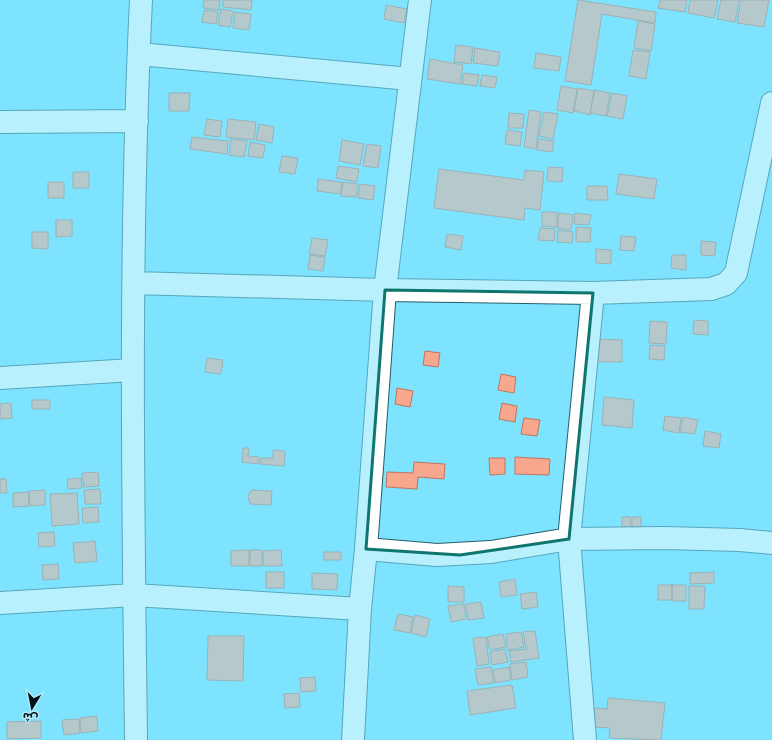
<svg xmlns="http://www.w3.org/2000/svg" width="772" height="740" viewBox="0 0 772 740" font-family="Arial,'Noto Sans Arabic',sans-serif">
  <rect width="100%" height="100%" fill="#7de3fe"/>
  <path fill="#f8a78f" stroke="#c0745d" d="M204,0H220L219,10L203,8Z
    M223,0H252L251,10L223,7Z
    M578,0L656,12L655,23L602,14L591,85L565,81Z
    M660,0H687L685,12L658,8Z
    M690,0H718L714,18L688,13Z
    M721,0H739L735,22L717,19Z
    M741,0H769L764,27L737,23Z
    M386,5L407,9L404,23L384,19Z
    M221,9L233,11L230,27L218,25Z
    M204,10L218,12L216,24L202,22Z
    M235,12L251,14L249,30L233,28Z
    M638,21L655,24L651,51L634,48Z
    M456,45L473,47L471,64L454,62Z
    M475,48L500,52L498,66L473,63Z
    M633,50L650,52L646,79L629,76Z
    M536,53L561,57L559,71L534,68Z
    M430,59L463,65L460,84L427,79Z
    M464,73L479,75L477,86L462,84Z
    M482,75L497,77L495,88L480,86Z
    M561,86L577,89L573,113L557,110Z
    M578,88L594,91L590,115L574,111Z
    M595,90L610,93L606,116L590,113Z
    M169,93H190L189,111H169Z
    M612,93L627,96L623,119L607,116Z
    M529,110L541,112L536,149L524,147Z
    M544,112L558,114L553,139L539,136Z
    M509,113L524,114L523,128H508Z
    M207,119L222,121L220,137L204,135Z
    M228,119L256,122L254,140L226,137Z
    M259,124L274,127L272,143L256,140Z
    M507,130L522,132L520,146L505,144Z
    M192,137L228,141L227,154L190,149Z
    M231,139L247,141L244,157L229,155Z
    M539,139L554,141L552,152L537,150Z
    M342,140L364,144L360,165L339,161Z
    M250,142L265,145L263,158L248,156Z
    M367,144L381,146L378,168L363,166Z
    M282,156L298,158L295,174L279,172Z
    M338,166L359,169L357,182L336,178Z
    M548,167L563,168L562,182L547,181Z
    M439,169L524,180L525,170L544,172L540,210L525,208L524,220L434,208Z
    M73,172H89V188H73Z
    M619,174L657,179L654,199L616,194Z
    M318,179L342,182L341,194L317,191Z
    M48,182H64V198H48Z
    M343,182L358,184L356,197L341,196Z
    M360,184L375,186L373,200L358,198Z
    M587,186H607L608,200H587Z
    M542,212H557V227L542,226Z
    M559,213L573,215L571,230L557,228Z
    M575,213L591,215L589,225L574,224Z
    M56,220H72V236L56,237Z
    M576,227L591,228L590,242H576Z
    M540,228L555,229L554,241L538,240Z
    M558,230L573,232L572,243L557,242Z
    M32,232H48V249L32,248Z
    M447,234L463,236L461,250L445,247Z
    M621,236L636,237L634,251L620,250Z
    M312,238L328,240L325,256L309,254Z
    M701,241L716,242L715,256L701,255Z
    M596,249L611,250V264L596,263Z
    M310,255L325,257L323,271L308,269Z
    M672,255H686V270L671,268Z
    M694,320L708,321V335L693,334Z
    M650,321L667,322L666,344L649,343Z
    M592,339L622,340V362H592Z
    M650,345L665,346L664,360L649,359Z
    M425,351L440,353L438,367L423,365Z
    M207,358L223,360L221,374L205,372Z
    M501,374L516,377L514,393L498,390Z
    M397,388L413,391L410,407L395,404Z
    M604,397L634,400L632,428L602,425Z
    M32,400H50V409H32Z
    M11,403L12,418L0,419V404Z
    M502,403L517,406L515,422L499,419Z
    M665,416L681,418L679,433L663,430Z
    M683,417L698,420L695,434L680,432Z
    M524,418L540,420L537,436L521,434Z
    M705,431L721,434L719,448L703,446Z
    M243,448H249L248,456L259,457L258,464L242,462Z
    M273,450L285,451L284,466L260,464L261,458H273Z
    M515,457L550,459L549,475L515,474Z
    M489,458H505V474L490,475Z
    M414,462L445,464L444,479L418,477L417,489L386,487L387,472L413,473Z
    M98,472L99,486L84,487L82,473Z
    M81,478L82,488L68,489L67,479Z
    M0,479H6L7,493H0Z
    M100,489L101,504H85L84,490Z
    M45,490V505L30,506L29,491Z
    M251,490L272,491L271,505L250,504L248,497Z
    M28,492L29,506L13,507V493Z
    M77,493L79,524L52,526L50,494Z
    M98,507L99,522L83,523L82,508Z
    M622,517H630L631,527H622Z
    M632,517H641V527H632Z
    M54,532L55,546L39,547L38,533Z
    M95,541L97,561L75,563L73,543Z
    M249,550V566H231V551Z
    M250,550H262V566H250Z
    M281,550L282,566H263V551Z
    M324,552H341V560H324Z
    M58,564L59,579L43,580L42,565Z
    M266,572H284V588H266Z
    M714,572V583L690,584V573Z
    M312,573L338,574L337,590L312,589Z
    M515,579L517,595L501,597L499,582Z
    M658,585H672V600H658Z
    M672,585H686V601H672Z
    M448,586L464,587V602H448Z
    M689,586H705L704,609H689Z
    M536,592L538,607L522,609L520,594Z
    M481,602L484,618L468,620L466,604Z
    M464,604L466,619L451,622L448,606Z
    M398,614L413,617L410,633L394,630Z
    M415,615L430,619L426,637L411,633Z
    M535,631L539,658L511,662L509,651L526,649L523,632Z
    M521,632L524,647L508,650L506,634Z
    M503,634L506,647L490,650L487,637Z
    M208,636H244L243,681L207,680Z
    M486,637L489,664L477,666L473,638Z
    M505,649L508,662L492,665L490,652Z
    M526,662L528,677L512,680L510,664Z
    M491,667L494,683L478,685L475,669Z
    M509,667L511,680L495,683L493,670Z
    M315,677L316,691L301,692L300,678Z
    M512,685L516,708L470,715L467,691Z
    M299,693L300,707L285,708L284,694Z
    M608,698L665,703L661,740L609,738L610,728L592,727L594,708L607,709Z
    M97,716L98,731L81,733L80,718Z
    M79,719L80,733L64,735L62,720Z
    M41,721V738L7,739V722Z"/>
  <g fill="none" stroke-linecap="round" stroke-linejoin="round">
    <g stroke="#275e6c" stroke-width="24">
      <path id="minor" d="M139,54L410,79
        M0,122L137,121
        M134,283L385,290L593,293L711,289L726,284L736,273L772,103
        M0,378L133,370
        M366,549L437,555L491,552L569,539L665,538L740,540L772,543
        M0,603L134,595L360,609
        M136,740C133,493 129,246 141,0
        M353,740L360,609L366,549L385,290L420,0
        M585,740L569,539L593,293"/>
    </g>
    <use href="#minor" stroke="#fff" stroke-width="22"/>
  </g>
  <path d="M0 0H772V740H0ZM385,290L593,293L569,539L460,555L366,549Z" fill="#7de3fe" fill-opacity=".55" fill-rule="evenodd"/>
  <path fill="none" stroke="#0f766e" stroke-width="3" stroke-linejoin="round" d="M385,290L593,293L569,539L460,555L366,549Z"/>
  <g transform="translate(32 708) rotate(190)" stroke="#b1eafa" stroke-width="3" paint-order="stroke">
  <path d="M0-3L7 15L0 10L-7 15Z" fill="#001217"/>
  <text y="-6" font-size="11" font-weight="bold" text-anchor="middle" fill="#001217">ش</text>
  </g>
</svg>
